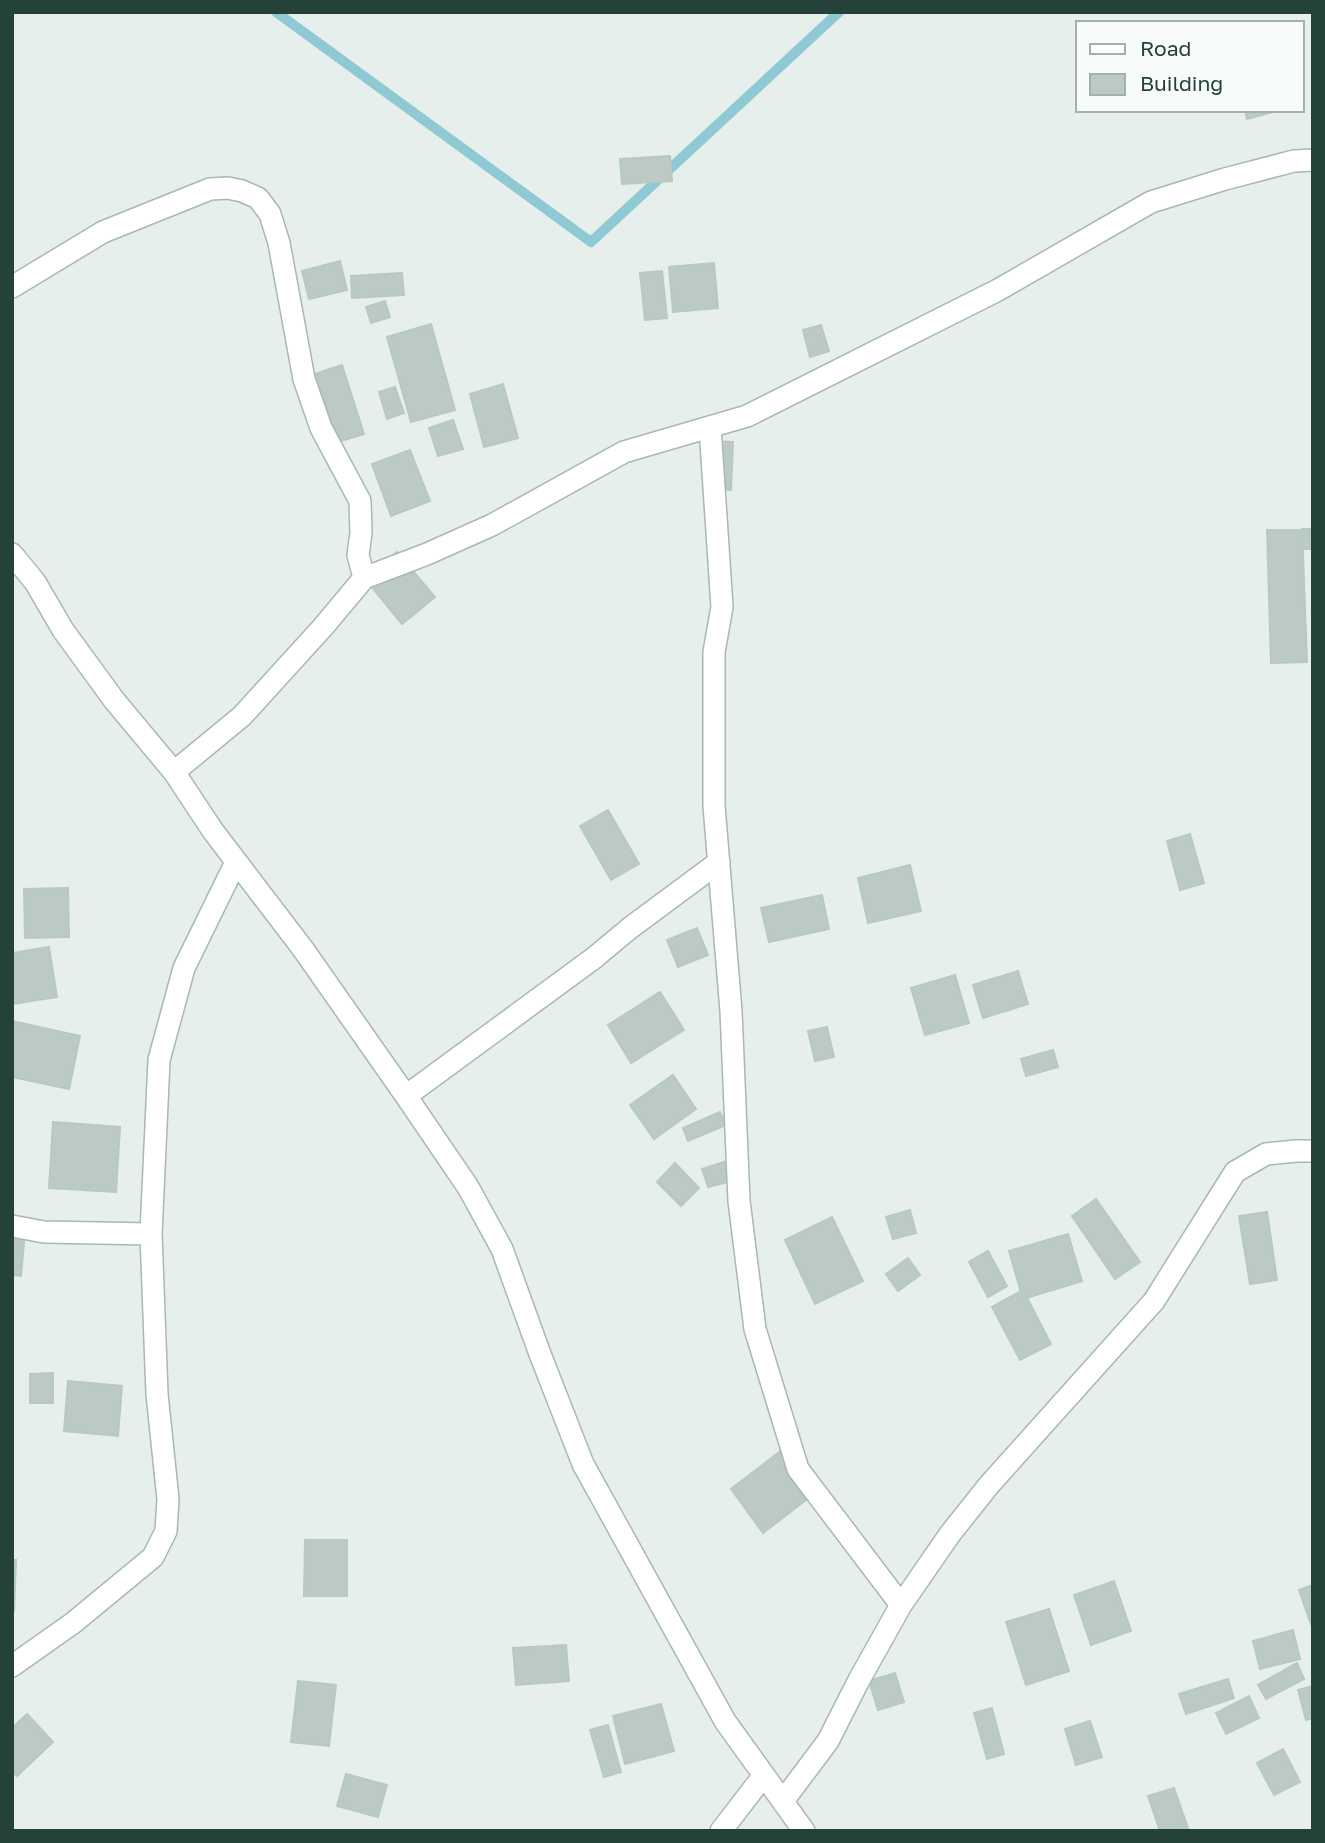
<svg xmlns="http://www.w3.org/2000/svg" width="1325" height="1843" viewBox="0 0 1325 1843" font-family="'Golos Text',sans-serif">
  <rect width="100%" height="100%" fill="#e6efeb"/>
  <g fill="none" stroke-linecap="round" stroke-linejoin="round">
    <path stroke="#8ec9d4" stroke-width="10" d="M276,12L591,242L839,12"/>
  </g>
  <path fill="#bbcac4" stroke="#b8c9c2" stroke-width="2" d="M1245,110H1280L1247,119Z
    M670,156L672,181L622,184L620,159Z
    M340,261L347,290L309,299L302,271Z
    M714,263L718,308L673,312L669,267Z
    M662,271L667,318L645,320L640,273Z
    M402,273L404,295L352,298L351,276Z
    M385,301L390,317L371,323L366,307Z
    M431,324L455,410L411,422L387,337Z
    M821,325L829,351L810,357L803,330Z
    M342,365L364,434L334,443L312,375Z
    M503,384L518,438L484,447L470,394Z
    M395,387L404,413L387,419L379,392Z
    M453,420L463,449L438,456L429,428Z
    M712,441L733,442L731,490L709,489Z
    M410,450L430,501L391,516L372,464Z
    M1302,529H1313V549H1303Z
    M1302,529L1307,662L1271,663L1267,530Z
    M397,552L435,597L402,624L365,579Z
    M608,810L639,864L611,880L580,826Z
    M1190,834L1204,883L1180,890L1167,841Z
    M910,865L921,911L868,923L858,878Z
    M68,888L69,937L25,938L24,889Z
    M822,895L829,929L769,942L761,908Z
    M697,928L708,955L678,967L667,940Z
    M49,947L57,997L12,1004V953Z
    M1018,971L1028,1004L983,1018L973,985Z
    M955,975L969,1023L925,1035L911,988Z
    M660,992L684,1030L631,1063L608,1025Z
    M12,1021L80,1036L69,1089L12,1077Z
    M827,1027L834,1057L815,1061L808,1031Z
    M1053,1050L1058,1067L1026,1076L1021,1059Z
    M673,1075L696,1109L654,1139L630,1105Z
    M720,1112L726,1125L688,1141L683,1128Z
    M53,1122L120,1127L116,1192L49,1188Z
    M727,1161L732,1181L708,1187L702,1169Z
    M675,1163L699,1188L681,1206L657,1182Z
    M1096,1199L1140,1262L1115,1279L1072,1216Z
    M910,1210L916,1233L893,1239L886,1217Z
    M1267,1212L1277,1280L1250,1284L1239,1216Z
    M832,1217L863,1281L815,1304L785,1240Z
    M12,1219L26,1220L21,1276L12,1275Z
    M1068,1234L1082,1281L1023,1299L1009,1251Z
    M988,1251L1007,1286L988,1297L969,1262Z
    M908,1258L920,1275L898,1291L886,1274Z
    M1023,1290L1051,1344L1020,1360L992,1307Z
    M53,1373V1403H30V1374Z
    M68,1381L122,1386L118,1436L64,1431Z
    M782,1450L815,1493L763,1533L731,1489Z
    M305,1540H347V1596H304Z
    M12,1560H16L14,1611H12Z
    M1114,1581L1131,1631L1091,1645L1074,1595Z
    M1313,1585V1623L1311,1624L1299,1590Z
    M1049,1609L1069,1671L1026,1685L1006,1622Z
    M1293,1630L1300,1659L1260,1669L1253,1641Z
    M566,1645L569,1681L516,1685L513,1648Z
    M1297,1663L1304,1679L1266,1699L1258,1685Z
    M895,1673L904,1702L878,1710L869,1681Z
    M1228,1679L1234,1698L1186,1714L1179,1694Z
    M298,1681L336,1685L329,1746L291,1742Z
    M1313,1686V1718L1306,1720L1298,1690Z
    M1249,1696L1259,1718L1226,1734L1216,1713Z
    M661,1704L674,1751L625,1764L613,1716Z
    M992,1708L1004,1754L987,1759L974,1713Z
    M27,1714L53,1742L17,1776L12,1771V1728Z
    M1090,1721L1102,1757L1076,1765L1065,1729Z
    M608,1725L621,1772L604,1777L590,1730Z
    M1283,1749L1300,1782L1274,1795L1257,1763Z
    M346,1774L387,1785L378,1817L337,1806Z
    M1174,1788L1189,1831H1160L1148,1796Z"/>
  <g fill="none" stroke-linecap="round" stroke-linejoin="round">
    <g stroke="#a8b8b2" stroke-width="24">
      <path id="minor" d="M12,287L103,232L210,189L228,188L242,191L258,198L270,214L279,243L304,379L321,428L360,501L361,533L358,555L364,578L323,627L242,716L174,772
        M710,427L722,607L714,652V806L731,1011L739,1201L755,1329L798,1469L901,1605
        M12,554L35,582L63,630L114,700L174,772L213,831L303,949L406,1096L468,1187L502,1249L540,1354L583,1464L725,1721L804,1831
        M364,578L427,554L492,525L624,452L747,416L998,290L1151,202L1225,179L1294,161L1313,160
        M406,1096L594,958L630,928L719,862
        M12,1226L44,1232L151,1234
        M12,1666L73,1623L153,1557L166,1531L168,1499L157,1394L151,1234L159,1060L184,968L236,862
        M783,1801L828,1741L859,1680L901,1605L950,1534L989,1485L1154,1301L1235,1172L1266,1154L1296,1151H1313
        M721,1831L764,1775"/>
    </g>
    <use href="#minor" stroke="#fff" stroke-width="21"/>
  </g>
  <rect width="1325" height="1843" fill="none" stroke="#24423a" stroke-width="28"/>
  <rect x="1076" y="21" width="228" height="91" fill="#f7fbf9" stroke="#a3b1ad" stroke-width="2"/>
  <rect x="1090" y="44" width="35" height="10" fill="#ffffff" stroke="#a3b1ad" stroke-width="2"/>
  <text x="1140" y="56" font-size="21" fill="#24423a">Road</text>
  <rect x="1090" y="74" width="35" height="21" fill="#bbcac4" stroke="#a3b1ad" stroke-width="2"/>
  <text x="1140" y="91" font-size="21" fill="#24423a">Building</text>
</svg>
